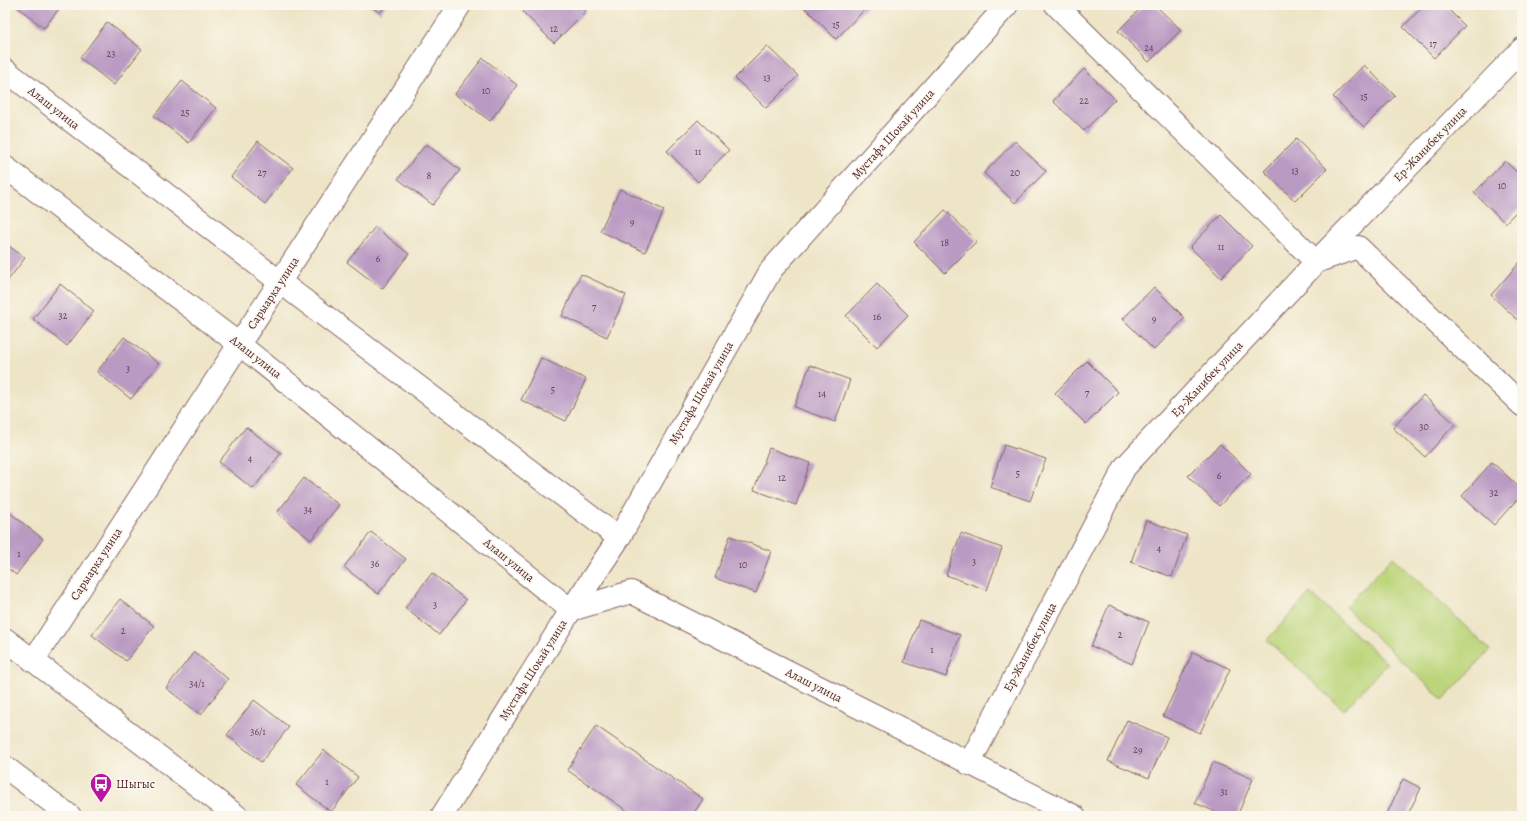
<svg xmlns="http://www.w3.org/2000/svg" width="1527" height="821" viewBox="0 0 1527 821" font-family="Alegreya,serif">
  <rect width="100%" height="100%" fill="#fbf7ec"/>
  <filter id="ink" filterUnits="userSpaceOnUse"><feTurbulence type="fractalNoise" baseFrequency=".025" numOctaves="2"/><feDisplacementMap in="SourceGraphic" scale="8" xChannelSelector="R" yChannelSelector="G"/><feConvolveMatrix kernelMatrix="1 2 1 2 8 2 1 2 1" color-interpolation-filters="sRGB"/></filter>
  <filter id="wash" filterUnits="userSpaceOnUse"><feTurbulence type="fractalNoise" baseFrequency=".012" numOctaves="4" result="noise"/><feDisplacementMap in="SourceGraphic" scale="16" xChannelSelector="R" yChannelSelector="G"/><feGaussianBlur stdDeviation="0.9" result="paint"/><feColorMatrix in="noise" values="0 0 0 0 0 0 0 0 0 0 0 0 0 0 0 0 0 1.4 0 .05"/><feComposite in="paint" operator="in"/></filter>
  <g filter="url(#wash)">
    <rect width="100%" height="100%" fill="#eee5c7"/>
    <path fill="#bcd57a" stroke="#837a52" d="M1393,557L1490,650L1443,700L1345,607Z
      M1310,593L1387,663L1344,710L1267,640Z"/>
    <g id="blocks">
      <path fill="#b99ac3" d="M15,5H62L44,28Z
        M369,5H386L380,13Z
        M530,5H580L586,11L554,43L523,12Z
        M808,5H866L867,7L836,39L805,8Z
        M1144,5H1155L1181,30L1149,62L1118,31Z
        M1424,5H1444L1465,26L1434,58L1403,27Z
        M107,22L142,49L114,85L80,58Z
        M767,46L798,76L766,108L735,78Z
        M483,58L517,85L490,121L455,94Z
        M1364,65L1395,96L1364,127L1333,97Z
        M1084,69L1115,99L1084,131L1053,101Z
        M182,81L216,108L189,143L154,116Z
        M698,120L729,150L698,182L667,151Z
        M1296,139L1327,169L1295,201L1264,171Z
        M258,141L293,168L265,204L231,177Z
        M1015,141L1046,171L1015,203L984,173Z
        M426,144L460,170L433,205L398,179Z
        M1505,161L1522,177V206L1505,223L1474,193Z
        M620,189L664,210L645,252L600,231Z
        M945,210L977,241L945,273L914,242Z
        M1221,215L1252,246L1221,278L1190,247Z
        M375,227L409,254L382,289L347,262Z
        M5,243L25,258L5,284Z
        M1520,262L1522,263V324L1491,295Z
        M581,274L626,295L607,337L562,316Z
        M60,284L94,311L67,346L33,319Z
        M877,284L908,315L877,347L846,316Z
        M1154,287L1185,318L1154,350L1123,319Z
        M124,337L159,364L131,399L97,372Z
        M541,358L586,379L566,421L521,400Z
        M1087,361L1118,392L1086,424L1055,393Z
        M810,365L850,380L835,422L794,407Z
        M1423,395L1455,424L1425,457L1393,428Z
        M246,427L281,453L253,489L219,462Z
        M1220,444L1251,474L1219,506L1188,476Z
        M1004,445L1046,459L1030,501L990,487Z
        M769,448L810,463L796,505L754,490Z
        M1492,462L1522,490V494L1494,525L1462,496Z
        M304,478L339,505L311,540L277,513Z
        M9,512L43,539L16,575L5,566V517Z
        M1146,520L1187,535L1172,577L1131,562Z
        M371,532L406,559L378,594L344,567Z
        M961,533L1002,548L987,590L946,575Z
        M730,536L771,551L756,593L715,578Z
        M432,573L466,600L439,635L405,608Z
        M120,599L154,626L126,661L92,635Z
        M1109,605L1149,622L1132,664L1091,646Z
        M919,620L960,635L946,677L904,662Z
        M194,652L228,679L201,715L166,688Z
        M1193,652L1230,669L1200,733L1163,716Z
        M254,700L289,727L261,762L227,735Z
        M1127,720L1167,737L1149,778L1108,761Z
        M596,726L703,799L692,816H635L567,770Z
        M324,750L358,777L331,812L296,785Z
        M1213,762L1253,779L1237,816H1225L1195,803Z
        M1403,779L1421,788L1407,816H1386Z"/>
    </g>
  </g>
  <g filter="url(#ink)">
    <use href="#blocks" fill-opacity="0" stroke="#836462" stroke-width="1"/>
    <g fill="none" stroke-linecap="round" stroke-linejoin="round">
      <g stroke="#836462" stroke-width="24">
        <path id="minor" d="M1056,5L1316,262L1358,247L1522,405
          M5,70L280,282L619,538
          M5,167L239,344L571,610L631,592L1074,816
          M5,639L237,816
          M33,661L460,5
          M969,764L1125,467L1316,262L1522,49
          M442,816L571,610L619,538L771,270L1007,5"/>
      </g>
      <g stroke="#836462" stroke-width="24">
        <path id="tertiary" d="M5,767L70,816"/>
      </g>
      <use href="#minor" stroke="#fff" stroke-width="22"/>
      <use href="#tertiary" stroke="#fff" stroke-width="22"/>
    </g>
  </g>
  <defs>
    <g id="bus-pin" transform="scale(1.15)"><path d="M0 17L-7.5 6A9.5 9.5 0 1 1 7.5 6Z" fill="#b5179e" stroke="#fbf7ec"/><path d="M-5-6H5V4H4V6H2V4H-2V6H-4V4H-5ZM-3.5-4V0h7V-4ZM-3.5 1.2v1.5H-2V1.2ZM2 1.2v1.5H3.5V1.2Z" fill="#fff"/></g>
  </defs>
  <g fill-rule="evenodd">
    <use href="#bus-pin" x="101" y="784"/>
  </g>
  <g text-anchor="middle" stroke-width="3" stroke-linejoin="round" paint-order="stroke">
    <g font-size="10" fill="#663e51">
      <text x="836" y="28">15</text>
      <text x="554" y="32">12</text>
      <text x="1433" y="47">17</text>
      <text x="1149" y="51">24</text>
      <text x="111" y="57">23</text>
      <text x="767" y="81">13</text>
      <text x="486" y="94">10</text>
      <text x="1364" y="100">15</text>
      <text x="1084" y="104">22</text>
      <text x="185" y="116">25</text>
      <text x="698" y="155">11</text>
      <text x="1295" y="174">13</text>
      <text x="262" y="176">27</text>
      <text x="1015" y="176">20</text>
      <text x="429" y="179">8</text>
      <text x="1502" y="189">10</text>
      <text x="632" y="225">9</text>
      <text x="945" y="246">18</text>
      <text x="1221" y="250">11</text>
      <text x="378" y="262">6</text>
      <text x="594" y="310">7</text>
      <text x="63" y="319">32</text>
      <text x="877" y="320">16</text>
      <text x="1154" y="322">9</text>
      <text x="128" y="372">3</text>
      <text x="553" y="393">5</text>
      <text x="1087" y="396">7</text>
      <text x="822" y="397">14</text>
      <text x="1424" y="430">30</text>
      <text x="250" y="462">4</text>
      <text x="1018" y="477">5</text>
      <text x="1219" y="479">6</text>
      <text x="782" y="481">12</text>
      <text x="1494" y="496">32</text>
      <text x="308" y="513">34</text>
      <text x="1159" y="552">4</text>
      <text x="19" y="557">1</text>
      <text x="974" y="565">3</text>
      <text x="375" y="567">36</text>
      <text x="743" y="568">10</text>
      <text x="435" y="608">3</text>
      <text x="123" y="634">2</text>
      <text x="1120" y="638">2</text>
      <text x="932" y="653">1</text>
      <text x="197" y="687">34/1</text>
      <text x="258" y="735">36/1</text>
      <text x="1138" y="753">29</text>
      <text x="327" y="785">1</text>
      <text x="1224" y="795">31</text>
    </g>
    <g font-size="12" fill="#4a1f2b" stroke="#fbf7ec">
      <text transform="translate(54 108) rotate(38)" y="4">Алаш улица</text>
      <text transform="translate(893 134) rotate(-48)" y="4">Мустафа Шокай улица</text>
      <text transform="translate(1430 144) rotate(-46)" y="4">Ер-Жанибек улица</text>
      <text transform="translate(273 293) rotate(-57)" y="4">Сарыарка улица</text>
      <text transform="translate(256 357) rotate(38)" y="4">Алаш улица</text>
      <text transform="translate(1207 379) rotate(-47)" y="4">Ер-Жанибек улица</text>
      <text transform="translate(701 393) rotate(-60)" y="4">Мустафа Шокай улица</text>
      <text transform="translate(509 560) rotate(39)" y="4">Алаш улица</text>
      <text transform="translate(96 564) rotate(-57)" y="4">Сарыарка улица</text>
      <text transform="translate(1030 647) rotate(-62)" y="4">Ер-Жанибек улица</text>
      <text transform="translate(533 670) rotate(-58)" y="4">Мустафа Шокай улица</text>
      <text transform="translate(814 685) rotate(27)" y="4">Алаш улица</text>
    </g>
    <g font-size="12" fill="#4a1f2b" stroke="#fbf7ec" text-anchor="start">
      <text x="116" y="788">Шыгыс</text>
    </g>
  </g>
  <rect width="1527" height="821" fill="none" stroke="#fbf7ec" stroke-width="20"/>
</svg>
